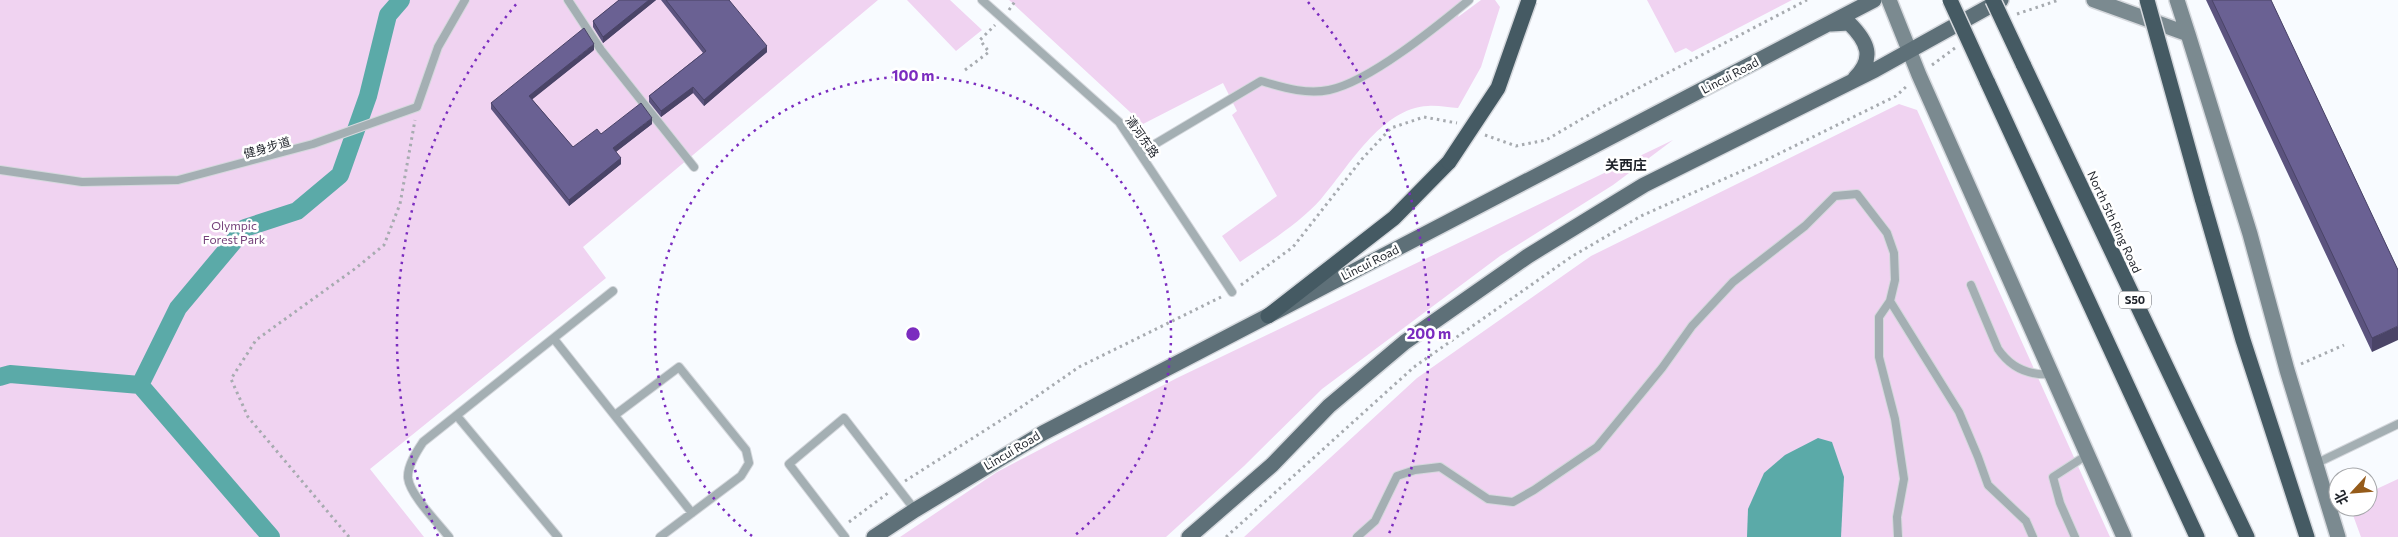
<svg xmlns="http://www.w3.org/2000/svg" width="2398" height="537" viewBox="0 0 2398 537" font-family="Commissioner,'Noto Sans SC',sans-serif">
  <rect width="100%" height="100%" fill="#f8fbff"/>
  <path fill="#f0d3f1" d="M0,0H878L583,247L606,278L370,469L424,537H0Z
    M907,0H950L982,30L956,51Z
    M1009,0H1464L1458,17L1481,0H1495L1500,7L1481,67L1458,108C1449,108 1438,105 1428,106C1381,108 1348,168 1321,199C1300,223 1266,244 1240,262L1222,236L1277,196L1232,115L1237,111L1223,83L1143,124Z
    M1647,0H1792L1692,52L1686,48L1675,53Z
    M1899,104L1917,110L2110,537H1244L1417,378L1591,256Z
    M1673,140L1613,185L1500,256L1322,389L1244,466L1166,537H900L997,472L1177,378Z
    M2398,479V537H2361L2350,507H2368V493Z"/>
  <path fill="#5baaa8" d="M1818,438L1832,442L1844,477L1841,537H1747L1748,509L1764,473L1785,455Z"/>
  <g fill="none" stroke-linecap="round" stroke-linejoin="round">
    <path stroke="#5baaa8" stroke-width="18" d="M0,377L10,374L140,385
      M271,537L140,385L178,308L245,228L297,211L340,175L368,96L388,15L401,0"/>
    <g stroke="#d5d8dd" stroke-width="10">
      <path id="lane" d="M568,0L601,50L694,167
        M982,0L1119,122L1232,292
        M1140,153L1261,81C1282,87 1306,95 1329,90C1369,82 1436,27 1469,0
        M0,170L82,182L178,180L313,144L417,107L438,47L465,0
        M1971,285L1998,349C2011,368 2029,376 2052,374
        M1890,301L1959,412L1978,457L1988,485L2026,521L2033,537
        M554,339L692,513
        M615,415L679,367L746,450L749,463L741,476L660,537
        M457,416L558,537
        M2315,464L2398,424
        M449,537C438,523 410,495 408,478C407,466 417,451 423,442L613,291
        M845,537L789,464L844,418L915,510
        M1357,537L1375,521L1397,476L1415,470L1440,467L1488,499L1513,502L1534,490L1597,447L1662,368L1692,326L1733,282L1805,226L1835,196L1857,194L1887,233L1894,253L1895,280L1890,301L1879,317V357L1895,419L1904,479L1897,517L1898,537
        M2075,537L2060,503L2053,477L2087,455"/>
    </g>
    <g stroke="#d5d8dd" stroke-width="18">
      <path id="secondary" d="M1889,0L1919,75L2124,537
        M2094,0L2188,34L2250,234L2287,370L2338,537
        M2177,0L2188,34"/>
    </g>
    <g stroke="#d5d8dd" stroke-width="18">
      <path id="primary" d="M1831,24L1849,23C1868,42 1875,58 1855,78
        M874,537L915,510L1043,433L1874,0
        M1189,537L1272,465L1329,406L1405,342L1528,256L1644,185L1875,70L2001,0"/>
    </g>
    <g stroke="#d5d8dd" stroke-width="18">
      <path id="highway" d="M2023,64L2247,537
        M1987,81L2197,537
        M2202,198L2243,340L2307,537
        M1268,316L1394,218L1449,162"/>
    </g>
    <path stroke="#a7abb0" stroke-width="3" stroke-dasharray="2.5 4" stroke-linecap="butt" d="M1009,10L1016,0
      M2017,14L2059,0
      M1932,65L1955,48
      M965,70L989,52L980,40L995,25
      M1485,135L1516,146L1546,140L1604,106L1807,0
      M1241,285L1293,247L1362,159L1391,128L1424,117L1457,123
      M2301,364L2344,345
      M905,481L1017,410L1079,367L1221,297
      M849,522L888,493
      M349,537L248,417L231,379L256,340L356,268L384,245L400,204L415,120
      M1226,537L1414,367L1571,257L1641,216L1762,162L1896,96L1908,85"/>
    <use href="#lane" stroke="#a4afb3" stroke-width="8"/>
    <use href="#secondary" stroke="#7b8a90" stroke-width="15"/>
    <use href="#primary" stroke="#5e7078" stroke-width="15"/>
    <use href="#highway" stroke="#455a63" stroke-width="15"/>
    <g stroke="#d5d8dd" stroke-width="18" stroke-linecap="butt">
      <path id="highway-bridge" d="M1950,0L1987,81
        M1993,0L2023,64
        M2147,0L2202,198
        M1449,162L1498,88L1529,0"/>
    </g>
    <use href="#highway-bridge" stroke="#455a63" stroke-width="15"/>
  </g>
  <path fill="#5b537e" d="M619,0H656L603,43L593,27V21Z
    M661,0H729L767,52L704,106L693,93L661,117L649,102V96L703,53Z
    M2206,0H2271L2398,270L2372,352Z
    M594,50L532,99L573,147L601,134L652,124L616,152L621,164L569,206L491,109V103Z"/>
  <path fill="#4a4467" d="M649,0H656L603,43V37Z
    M594,44V50L529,102V96Z
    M767,46V52L704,106V100Z
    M693,87V93L661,117V111Z
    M652,118V124L613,154V148Z
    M621,158V164L569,206V200Z
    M2398,326V340L2372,352V338Z"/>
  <path fill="#6a6193" stroke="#4a4467" d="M619,0H649L603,37L593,21Z
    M666,0H729L767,46L704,100L693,87L661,111L649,96L706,51Z
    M2212,0H2271L2398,270V326L2372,338Z
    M584,28L594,44L529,96L573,147L597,129L601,134L641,103L652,118L613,148L621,158L569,200L491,103Z"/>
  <g fill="none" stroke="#7b2cbf" stroke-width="2.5" stroke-dasharray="2.5 5">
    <path d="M752 536A258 258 0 1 1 1074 536"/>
    <path d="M438 536A516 516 0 0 1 518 2M1308 2A516 516 0 0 1 1388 536"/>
  </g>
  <g text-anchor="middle" stroke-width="5" stroke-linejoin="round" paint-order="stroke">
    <rect fill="#fff" stroke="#62656a" stroke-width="1" x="2119" y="291.5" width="32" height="17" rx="4"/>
    <g font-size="11" font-weight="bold" fill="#1f232a">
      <text x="2135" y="304">S50</text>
    </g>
    <g font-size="12" fill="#1f232a" stroke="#fff">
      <text transform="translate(1730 76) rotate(-28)" y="4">Lincui Road</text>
      <text transform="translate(1142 137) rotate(55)" y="4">清河东路</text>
      <text transform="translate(267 148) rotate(-16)" y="4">健身步道</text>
      <text transform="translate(2114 222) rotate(65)" y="4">North 5th Ring Road</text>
      <text transform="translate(1370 263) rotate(-27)" y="4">Lincui Road</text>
      <text transform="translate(1012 451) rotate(-31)" y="4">Lincui Road</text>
    </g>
    <g font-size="12" fill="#744079" stroke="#fff">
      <text x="234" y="230">Olympic<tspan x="234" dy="14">Forest Park</tspan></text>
    </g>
    <g font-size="14" font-weight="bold" fill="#1f232a" stroke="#fff">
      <text x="1626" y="170">关西庄</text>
    </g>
  </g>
  <circle cx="913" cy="334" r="8" fill="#7b2cbf" stroke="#fff" stroke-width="2.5"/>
  <g font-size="15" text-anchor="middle" font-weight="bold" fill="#7b2cbf" stroke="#fff" stroke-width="5" stroke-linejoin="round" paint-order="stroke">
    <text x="913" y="81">100 m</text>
    <text x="1429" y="339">200 m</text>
  </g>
  <g transform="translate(2353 492) rotate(244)"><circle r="24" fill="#ffffff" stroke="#a5a7aa"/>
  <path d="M0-4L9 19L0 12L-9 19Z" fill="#955b1a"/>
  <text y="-8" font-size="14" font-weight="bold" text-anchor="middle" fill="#1f232a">北</text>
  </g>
</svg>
